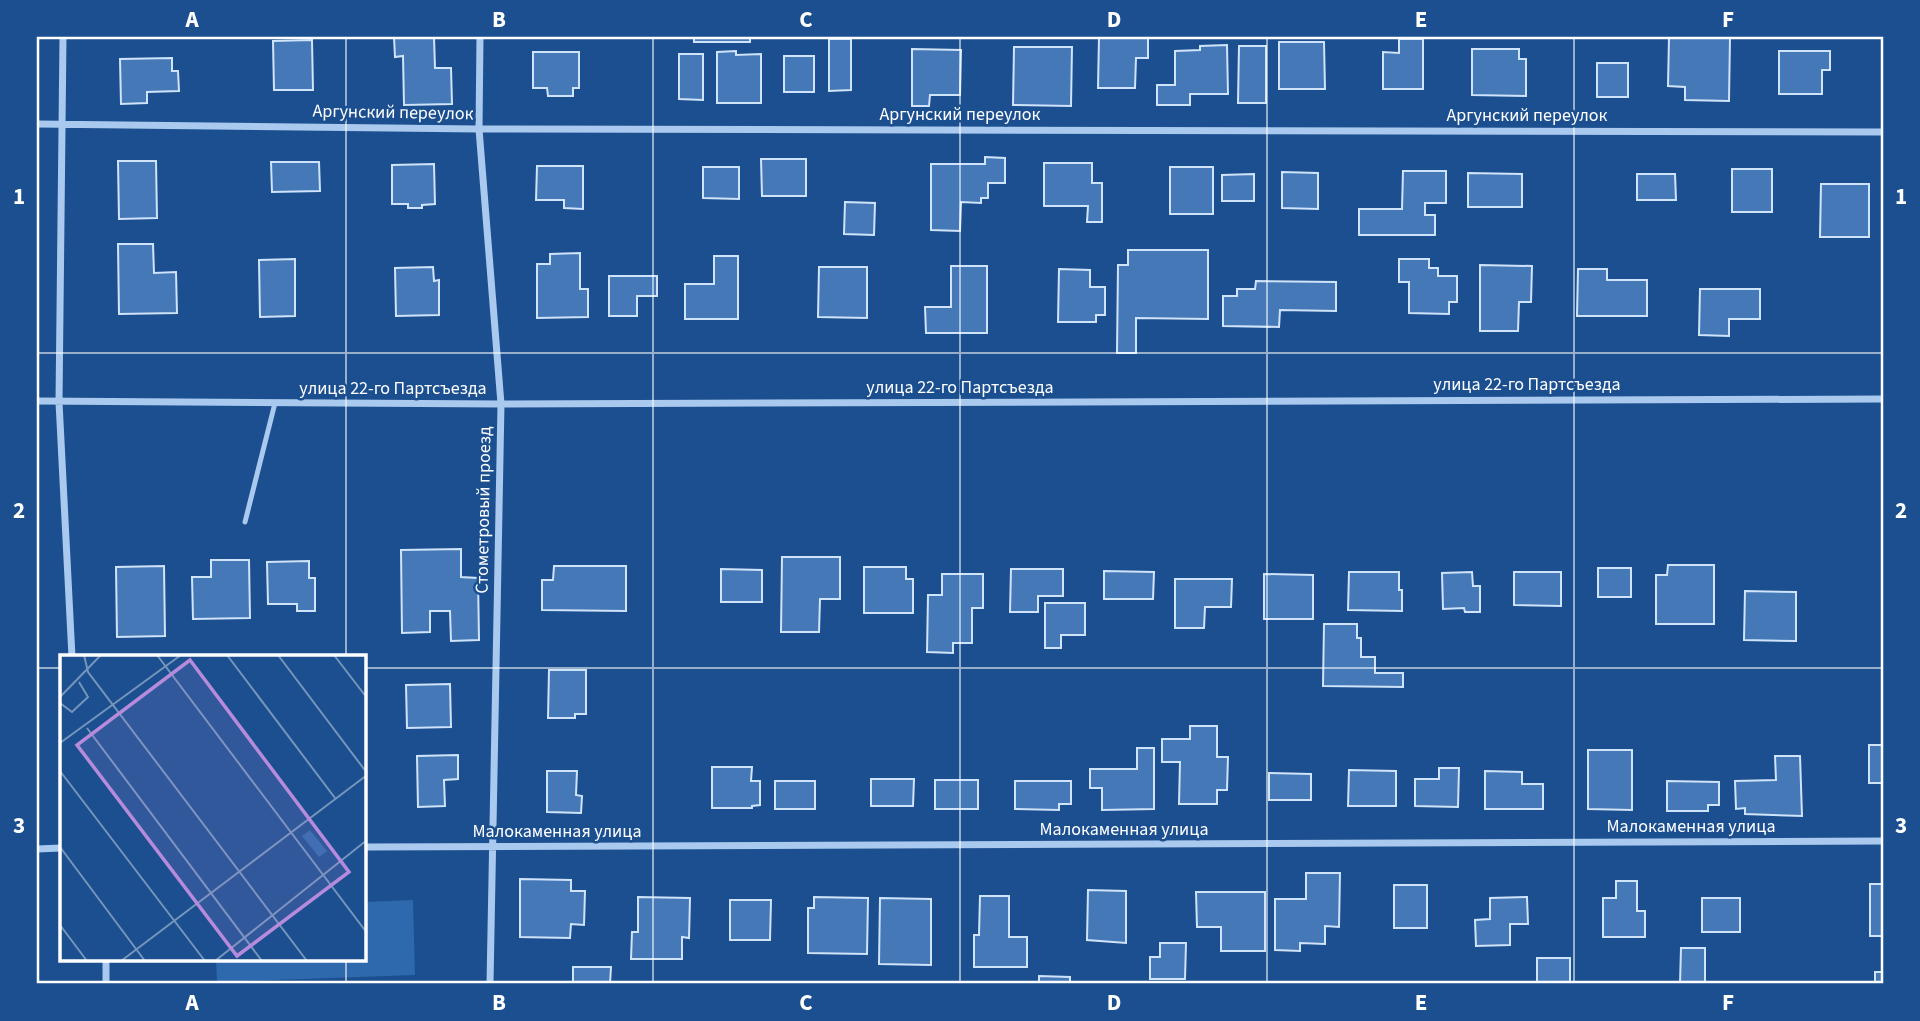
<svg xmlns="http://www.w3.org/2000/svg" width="1920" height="1021" viewBox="0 0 1920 1021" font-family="'Source Sans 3',sans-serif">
  <rect width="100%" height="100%" fill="#1b4f8f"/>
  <path fill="#2e69ad" d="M413,900L415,975L217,982L216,960H364V902Z"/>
  <path fill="#4478b7" stroke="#cfe3fa" stroke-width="2" d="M394,37H434L435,68H451L452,104L404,105L403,56L395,57Z
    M694,37H750V42H694Z
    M1099,37H1148V58H1136L1135,88H1098Z
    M1669,37H1730L1729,101L1685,100V87L1668,86Z
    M829,39H851V90L829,91Z
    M1399,39H1423V89H1383V52L1399,53Z
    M312,40L313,90H274L273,41Z
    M1279,42H1324L1325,89H1279Z
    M1227,45L1228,94H1190V105H1157V85H1175V51L1200,50V46Z
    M1239,46H1266V103H1238Z
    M1014,47H1072L1071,106L1013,105Z
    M912,49L961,50L960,95H930L929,106H912Z
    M1472,49H1519V59H1526V96L1472,95Z
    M736,51V55L761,54V103H717V52Z
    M1779,51H1830V70H1822V94H1779Z
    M533,52H579V88H573V96H548L547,88H533Z
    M679,54H703V100L679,99Z
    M784,56H814V92H784Z
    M172,58V71H178L179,91L147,92V103L121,104L120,59Z
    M1597,63H1628V97H1597Z
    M985,157L1005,158V183H988V198H981V203L961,202L960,231L931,230V164H985Z
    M761,159H806V196H762Z
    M118,161H156L157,218L119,219Z
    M271,162H319L320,191L272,192Z
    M1044,163H1092V183H1102V222H1087L1088,206H1044Z
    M434,164L435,204L422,205V208H408V204H392V165Z
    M537,166H583V209L564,208V200H536Z
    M703,167H739V199L703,198Z
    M1170,167H1213V214H1170Z
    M1732,169H1772V212H1732Z
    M1403,171H1446V203H1425V215H1435V235H1359V209H1402Z
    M1282,172L1318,173V209L1282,208Z
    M1468,173L1522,174V207H1468Z
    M1254,174V201H1222V175Z
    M1637,174H1675L1676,200H1637Z
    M1821,184H1869V237H1820Z
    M845,202L875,203L874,235L844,234Z
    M118,244H153L154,273L176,272L177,313L119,314Z
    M1128,250H1208V319L1136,318V353H1117L1118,265H1128Z
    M580,253V289H588V317L537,318V264H550V254Z
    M714,256H738V319H685V284H714Z
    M295,259V316L260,317L259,260Z
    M1399,259H1429V268H1438V276H1457V302H1449V314L1409,313V282H1399Z
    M1480,265L1532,266L1531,302H1519L1518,331H1480Z
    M951,266H987V333H926L925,307H951Z
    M433,267L434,281L439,280V315L396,316L395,268Z
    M819,267H867V318L818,317Z
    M1059,269L1090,270V287H1105V315H1096V322H1058Z
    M1578,269H1607V280H1647V316H1577Z
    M609,276H657V296H637V316H609Z
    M1256,281L1336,282V311L1280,310L1279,327L1223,326V296H1237V289H1255Z
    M1700,289H1760V319H1729V336L1699,335Z
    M461,549V577L478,578L479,640L451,641L450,611H430V632L402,633L401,550Z
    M782,557H840V599H820L819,632H781Z
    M211,560H249L250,618L193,619L192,577H211Z
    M309,561V578H315V611H297V604H268L267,562Z
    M1668,565H1714V624H1656V575H1667Z
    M164,566L165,636L117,637L116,567Z
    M554,566H626V611L542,610V580H553Z
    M864,567H906V579H913V613H864Z
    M1598,568H1631V597H1598Z
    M721,569L762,570V602H721Z
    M1011,569H1063V596H1038V612H1010Z
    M1104,571L1154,572L1153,599H1104Z
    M1349,572H1399V590H1402V611L1348,610Z
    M1472,572L1473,586H1480V612H1465L1464,608L1443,609L1442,573Z
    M1514,572H1561V606L1514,605Z
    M942,574H983V608H972V643H953V653L927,652L928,595H942Z
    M1264,574L1313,575V619H1264Z
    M1175,579H1232L1231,607H1205L1204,628H1175Z
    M1745,591L1796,592V641L1744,640Z
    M1045,603H1085V635H1061V648H1045Z
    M1324,624H1357V638H1361V657H1375V673H1403V687L1323,686Z
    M549,670H586V714H575V718H548Z
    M450,684L451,727L407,728L406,685Z
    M1190,726H1217V757H1228L1227,790H1217V804H1179L1180,762H1162V739H1190Z
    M1869,745H1883V783H1869Z
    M1137,748H1154V809L1102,810V788H1090V769H1137Z
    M1588,750H1632V810L1588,809Z
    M458,755V779L444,780L445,806L418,807L417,756Z
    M1775,756H1800L1802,816L1745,814V808L1736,809L1735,781L1776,780Z
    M712,767H752L751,781H760V805L752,806V808H712Z
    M1439,768H1459L1458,807L1415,806V779H1439Z
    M1349,770L1396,771V806H1348Z
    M547,771H577L576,795L582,796L581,813L547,812Z
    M1485,771L1522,772V784H1543V809H1485Z
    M1269,773L1311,774V800H1269Z
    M871,779H914L913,806H871Z
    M935,780H978V809H935Z
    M775,781H815V809H775Z
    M1015,781H1071V804H1059V810L1015,809Z
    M1667,781L1719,782V805H1708V811H1667Z
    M1306,873H1340L1339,927L1325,926V944L1300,943V951L1275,950V899H1306Z
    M520,879L571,880V891H585L584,925L571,924L570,938L520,937Z
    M1616,881H1637V911H1645V937H1603V898H1616Z
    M1870,884H1883V936H1870Z
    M1394,885H1427V928H1394Z
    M1088,890L1126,891V943L1087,940Z
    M1196,892H1265V951H1221V927H1197Z
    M980,896H1009V937H1027V967H974V935H979Z
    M638,897L690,898L689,938L682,937V959H631L632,932H638Z
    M814,897L868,898L867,954L808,953V908H814Z
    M1527,897L1528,924H1510V945L1476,946L1475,920L1490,919V898Z
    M880,898L931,899V965L879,964Z
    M1702,898H1740V932H1702Z
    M730,900H771L770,940H730Z
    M1160,943H1186L1185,979H1150V957H1160Z
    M1681,948H1705V984H1680Z
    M1537,958H1570V984H1537Z
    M573,967H611L610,984H573Z
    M1875,972H1883V984H1875Z
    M1039,976L1070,977V984H1039Z"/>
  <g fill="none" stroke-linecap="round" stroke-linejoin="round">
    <path stroke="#a9c9ee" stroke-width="5" d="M245,522L275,403"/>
    <path stroke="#a9c9ee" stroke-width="7" d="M63,37L59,402L72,657
      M480,37L479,129L501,404L490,984
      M37,124L479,129L1883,132
      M37,401L501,404L1883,399
      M364,847L1883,841
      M37,849L61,848
      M106,960V984"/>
  </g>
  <path fill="none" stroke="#fff" stroke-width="2" stroke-opacity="0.55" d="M346,37V657M653,37V984M960,37V984M1267,37V984M1574,37V984M37,353H1883M37,668H61M364,668H1883M346,960V984"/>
  <g text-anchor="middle" stroke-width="5" stroke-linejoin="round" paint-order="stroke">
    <g font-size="18" fill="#fff" stroke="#1b4f8f">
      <text transform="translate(393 112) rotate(1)" y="6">Аргунский переулок</text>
      <text x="960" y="120">Аргунский переулок</text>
      <text x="1527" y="121">Аргунский переулок</text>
      <text x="1527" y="390">улица 22-го Партсъезда</text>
      <text x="960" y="393">улица 22-го Партсъезда</text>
      <text x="393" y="394">улица 22-го Партсъезда</text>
      <text transform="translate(483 510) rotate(-89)" y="6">Стометровый проезд</text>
      <text x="1691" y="832">Малокаменная улица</text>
      <text x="1124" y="835">Малокаменная улица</text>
      <text x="557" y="837">Малокаменная улица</text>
    </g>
  </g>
  <g transform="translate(60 655)">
    <rect width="306" height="306" fill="#1b4f8f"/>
    <path d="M250,175L267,196L259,202L242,181Z" fill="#2e69ad"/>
    <path fill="none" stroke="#7695bc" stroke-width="2" d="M24,0L28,17L247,306M97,0L307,278M167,0L275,143M218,0L307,118M274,0L307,43M0,42L41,0M0,48L12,57L28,42L19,27M27,73L202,306M0,88L121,0M0,116L145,306M0,192L85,306M0,270L27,306M61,306L307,120M155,306L307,185"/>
    <path fill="#b68bdc" fill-opacity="0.15" stroke="#b68bdc" stroke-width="3.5" d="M130,5L289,217L177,301L17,90Z"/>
    <rect width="306" height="306" fill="none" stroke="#fff" stroke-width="3.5"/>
  </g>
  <rect width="1920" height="1021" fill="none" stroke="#1b4f8f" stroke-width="77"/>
  <rect x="38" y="38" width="1844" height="944" fill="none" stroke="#fff" stroke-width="2.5"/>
  <g font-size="23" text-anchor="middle" font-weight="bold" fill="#fff">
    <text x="192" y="27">A</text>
    <text x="499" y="27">B</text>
    <text x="806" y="27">C</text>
    <text x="1114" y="27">D</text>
    <text x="1421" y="27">E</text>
    <text x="1728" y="27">F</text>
    <text x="19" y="204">1</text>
    <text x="1901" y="204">1</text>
    <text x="19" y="518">2</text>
    <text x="1901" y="518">2</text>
    <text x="19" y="833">3</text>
    <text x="1901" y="833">3</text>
    <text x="192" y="1010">A</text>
    <text x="499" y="1010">B</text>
    <text x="806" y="1010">C</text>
    <text x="1114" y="1010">D</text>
    <text x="1421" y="1010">E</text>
    <text x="1728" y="1010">F</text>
  </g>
</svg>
